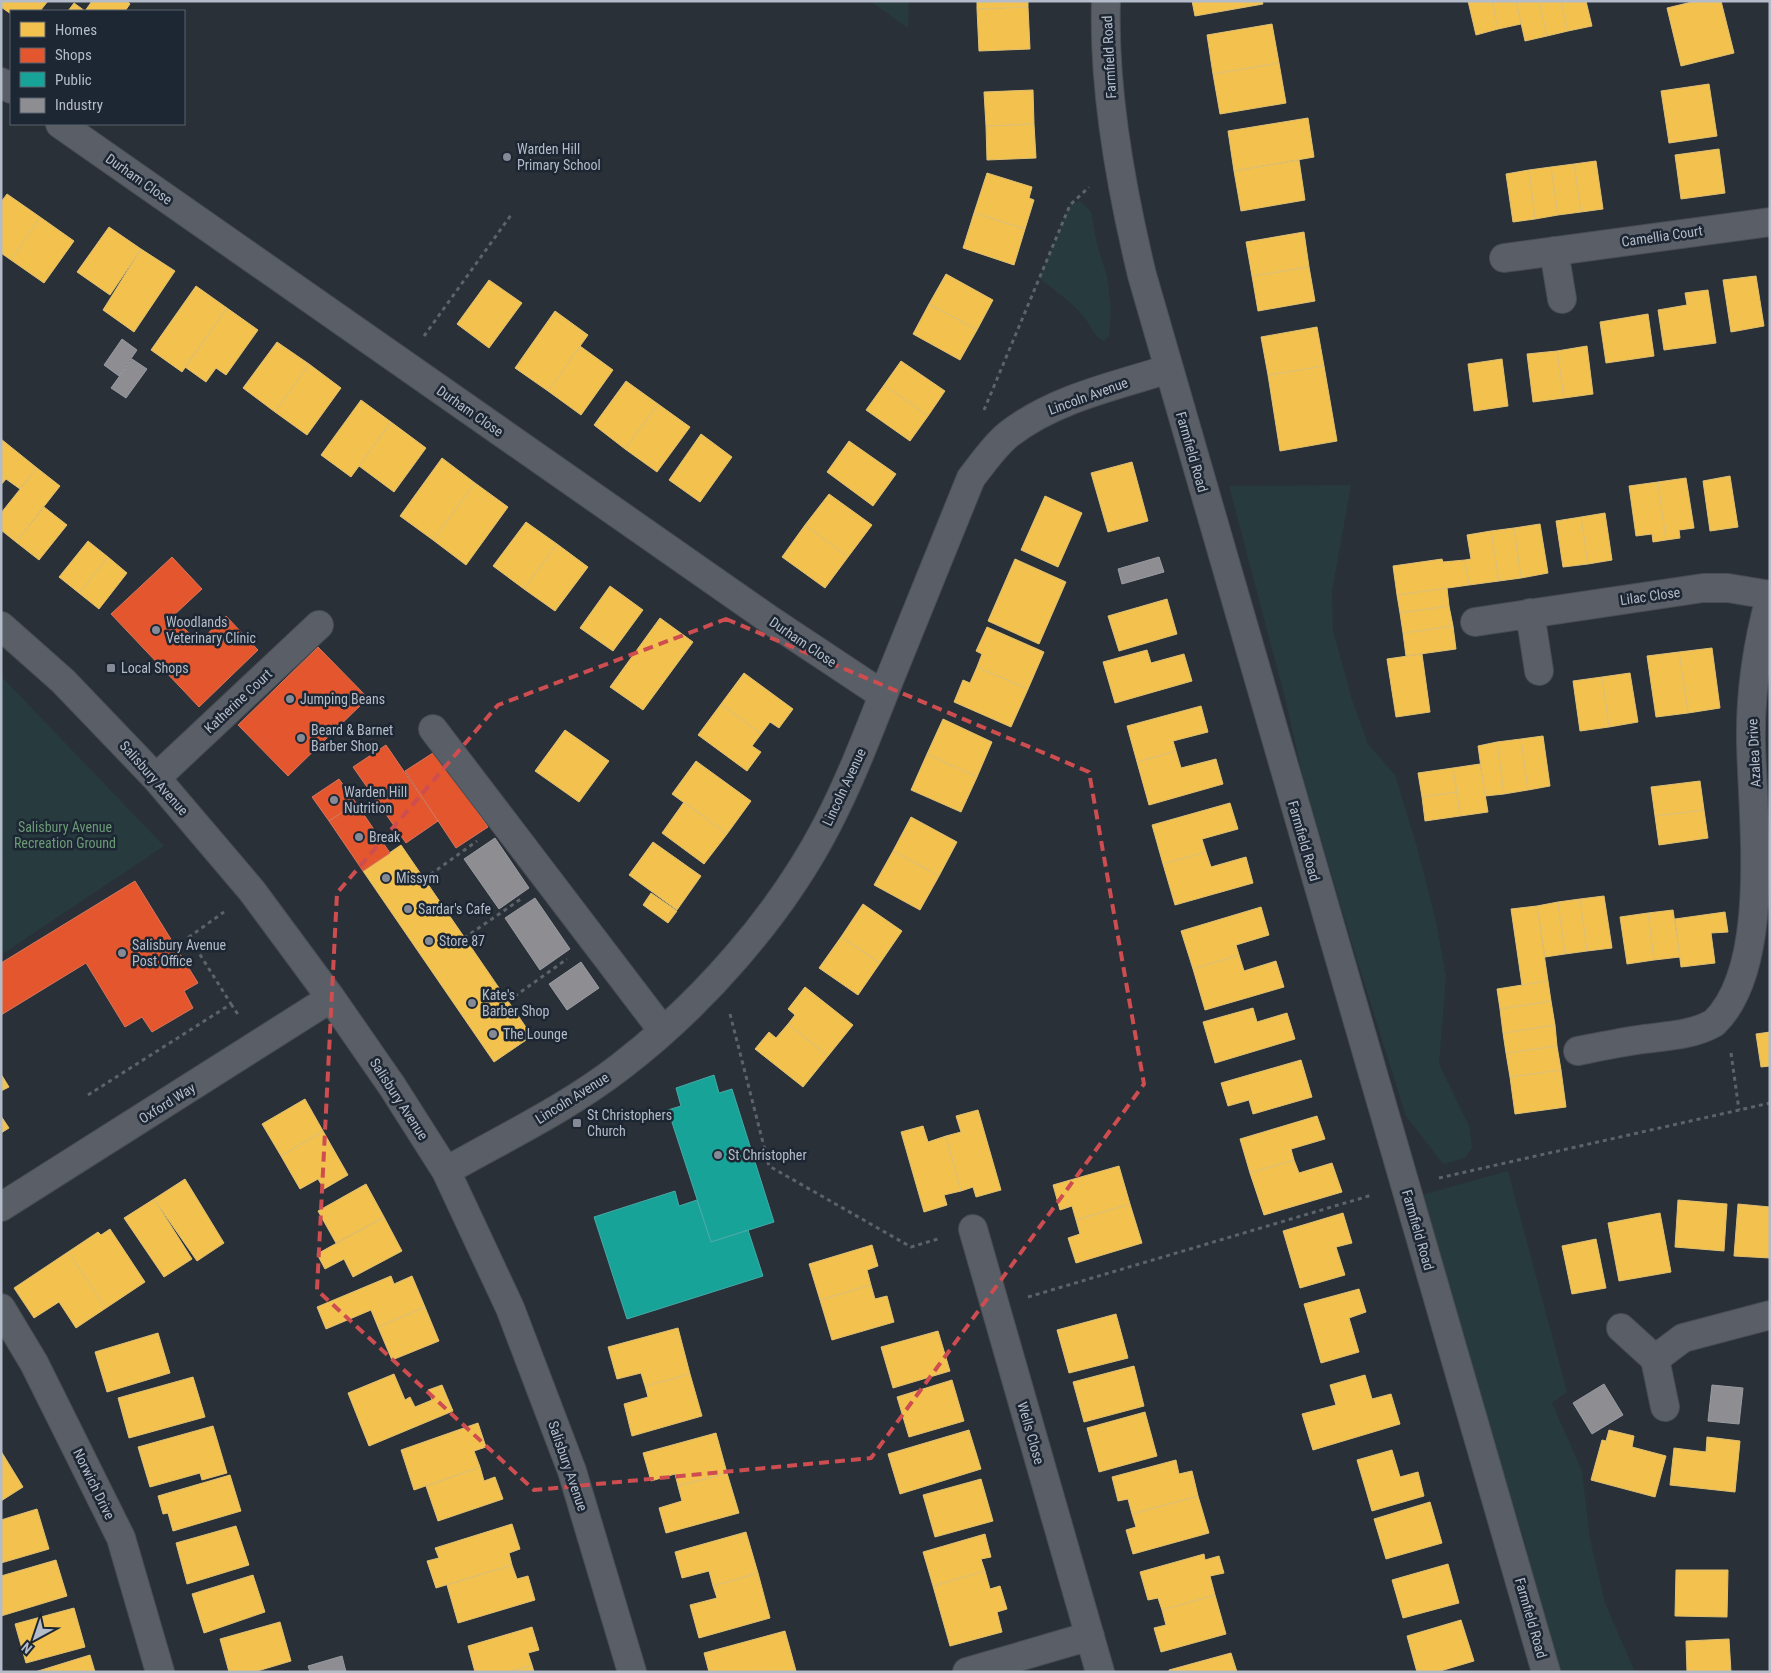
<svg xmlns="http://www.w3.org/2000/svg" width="1771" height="1673" viewBox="0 0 1771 1673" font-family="'Roboto Condensed',sans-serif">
  <rect width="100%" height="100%" fill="#2a3038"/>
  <path fill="#273a3e" d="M870,1H909L908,28Z
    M1080,201L1091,212L1097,244L1107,276L1111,309L1109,336L1104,341C1093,337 1091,325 1084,317C1071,301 1055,291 1039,278L1070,205Z
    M1351,485L1332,592L1333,630L1352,700L1368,744L1395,775L1417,847L1436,921L1446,976L1439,1064L1469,1126L1472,1148L1465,1158L1443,1164L1406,1116L1353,947L1303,778L1286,702L1229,486Z
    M1,676L164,846L1,955Z
    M1508,1171L1567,1392L1552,1403L1582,1471L1590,1539L1605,1603L1635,1672H1559L1534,1590L1525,1542L1471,1372L1422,1195Z"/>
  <path fill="#f2c14e" stroke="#dfc073" d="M1,1H48L40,11H11V14L1,7Z
    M92,1H127L130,4L125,11H68L74,3L85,11Z
    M977,1H1028V7L977,9Z
    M1192,1H1262L1263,4L1195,16Z
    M1468,1H1492L1498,29L1476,35Z
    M1492,1H1516L1521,24L1498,29Z
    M1516,1H1539L1547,36L1525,41Z
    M1539,1H1561L1568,31L1547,36Z
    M1561,1H1586L1592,26L1568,31Z
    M1696,1H1721L1734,53L1681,66L1667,8Z
    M1028,7L1030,49L979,51L977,9Z
    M1272,24L1279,63L1213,74L1207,35Z
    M1279,63L1286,103L1220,114L1213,74Z
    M1709,84L1717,136L1669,143L1661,91Z
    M1033,90L1034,124L986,126L984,92Z
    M1308,118L1314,157L1234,171L1228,131Z
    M1034,124L1036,158L987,160L986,126Z
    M1719,149L1725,193L1681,199L1675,155Z
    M1299,160L1305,200L1241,211L1234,171Z
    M1596,161L1603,209L1581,212L1574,164Z
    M1574,164L1581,212L1558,215L1551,167Z
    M1551,167L1558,215L1535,219L1529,170Z
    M1529,170L1535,219L1513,222L1506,174Z
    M987,173L1032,187L1029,198L1034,200L1025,229L974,213Z
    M7,194L40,217L11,260L1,253V202Z
    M974,213L1025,229L1014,265L963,248Z
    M40,217L74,241L44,283L11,260Z
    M109,227L141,249L110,295L77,272Z
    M1304,232L1309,267L1252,276L1246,242Z
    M141,249L175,271L134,332L103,310Z
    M1309,267L1315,301L1258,311L1252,276Z
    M946,274L993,300L977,330L929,304Z
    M1756,276L1764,326L1731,332L1723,280Z
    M489,280L522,303L489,348L457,324Z
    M196,286L227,308L182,372L151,350Z
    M1708,290L1716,343L1664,350L1658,310L1687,305L1685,293Z
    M929,304L977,330L960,360L913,334Z
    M227,308L258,330L226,375L216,368L206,382L185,367Z
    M555,311L588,335L548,391L515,368Z
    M1648,314L1654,356L1606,363L1600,322Z
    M1317,327L1324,366L1268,375L1261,337Z
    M277,342L309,364L275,412L243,388Z
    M580,346L613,370L581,415L548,391Z
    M1587,346L1593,394L1564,398L1557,351Z
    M1557,351L1564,398L1533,402L1527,354Z
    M1502,359L1508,406L1474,411L1468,364Z
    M901,361L945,391L928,416L884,385Z
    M309,364L341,388L307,435L275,412Z
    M1324,366L1337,441L1280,451L1268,375Z
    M626,381L658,404L625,449L594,425Z
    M884,385L928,416L910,441L866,410Z
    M361,400L391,422L351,477L321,455Z
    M658,404L690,427L657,472L625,449Z
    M391,422L426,448L394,492L359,466Z
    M701,434L732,457L700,502L669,480Z
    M1,439L37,468L20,489L6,479L1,485Z
    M849,441L896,474L873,506L827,472Z
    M442,458L475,483L433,540L400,516Z
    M1132,462L1148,521L1108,532L1091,473Z
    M37,468L60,486L16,542L1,530V513Z
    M1730,476L1738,527L1710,531L1703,481Z
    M1686,478L1694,528L1679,530L1680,538L1666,540L1658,482Z
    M1658,482L1666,540L1653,542L1652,534L1636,536L1629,486Z
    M475,483L508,507L466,565L433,540Z
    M829,494L872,525L848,557L805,525Z
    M1045,496L1082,513L1058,567L1021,550Z
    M44,507L67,525L39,560L16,542Z
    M1605,513L1612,560L1588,564L1581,517Z
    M1581,517L1588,564L1563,567L1556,521Z
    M526,522L557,544L524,589L493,566Z
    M1540,524L1548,573L1521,578L1514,528Z
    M805,525L848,557L825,588L782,557Z
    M1514,528L1521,578L1499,581L1491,531Z
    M1491,531L1499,581L1469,585L1465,560L1471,559L1467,535Z
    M88,541L108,557L79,593L59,577Z
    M557,544L588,567L555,611L524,589Z
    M108,557L127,573L99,609L79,593Z
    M1015,559L1066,582L1039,644L988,621Z
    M1442,559L1443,562L1465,560L1469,585L1397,595L1393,566Z
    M610,586L643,610L613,651L580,628Z
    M1447,588L1449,606L1400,613L1397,595Z
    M1167,599L1177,634L1119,651L1108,616Z
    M1449,606L1453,626L1403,633L1400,613Z
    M660,618L693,642L643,710L610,687Z
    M1453,626L1456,649L1406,656L1403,633Z
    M987,627L1044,652L1028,689L977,667L982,654L976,651Z
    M1712,648L1720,708L1688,713L1679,652Z
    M1147,650L1151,663L1184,654L1192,681L1115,703L1103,662Z
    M1679,652L1688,713L1656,717L1647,656Z
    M1422,654L1430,712L1396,717L1387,659Z
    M977,667L1028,689L1011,727L954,702L963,680L970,683Z
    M744,673L793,709L779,728L770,722L761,734L721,704Z
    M1630,673L1638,722L1609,727L1602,677Z
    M1602,677L1609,727L1580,731L1573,681Z
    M721,704L761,734L752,746L761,752L747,771L698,735Z
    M1201,706L1208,732L1173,741L1176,751L1137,762L1127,726Z
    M943,719L992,742L977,777L927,754Z
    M565,730L609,761L579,802L535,771Z
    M1543,736L1550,786L1528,790L1521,739Z
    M1521,739L1528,790L1504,794L1497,742Z
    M1497,742L1504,794L1485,796L1478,746Z
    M1176,751L1181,768L1216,759L1223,784L1149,805L1137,762Z
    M927,754L977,777L961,812L911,790Z
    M696,761L751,801L727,834L672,794Z
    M1480,764L1488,812L1460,816L1453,768Z
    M1453,768L1457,792L1422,797L1418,773Z
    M1700,781L1704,810L1655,816L1651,787Z
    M1457,792L1460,816L1425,821L1422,797Z
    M684,802L727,834L704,864L662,833Z
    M1230,803L1238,829L1202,839L1206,852L1163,864L1152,825Z
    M1704,810L1708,838L1659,845L1655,816Z
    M911,817L957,842L939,876L893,851Z
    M653,842L701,876L677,910L629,875Z
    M401,845L532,1036L494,1062L363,871Z
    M893,851L939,876L920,910L874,885Z
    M1206,852L1211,867L1246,857L1253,883L1175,905L1163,864Z
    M651,893L677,911L668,923L643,905Z
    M1604,896L1612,948L1587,951L1580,899Z
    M1580,899L1587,951L1565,954L1558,902Z
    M1558,902L1565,954L1545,957L1537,906Z
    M863,904L902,931L880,963L841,937Z
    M1537,906L1548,981L1522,985L1511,909Z
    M1261,907L1269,935L1236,945L1239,955L1193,969L1181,931Z
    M1673,910L1680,957L1654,960L1648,913Z
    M1725,912L1728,932L1711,933L1715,963L1681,967L1675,919Z
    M1648,913L1654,960L1627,964L1620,917Z
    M841,937L880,963L858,995L819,968Z
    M1239,955L1244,971L1276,961L1284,987L1205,1010L1193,969Z
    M1548,981L1551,1001L1500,1009L1497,989Z
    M805,987L853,1025L828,1056L788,1024L795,1015L788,1009Z
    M1551,1001L1555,1025L1503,1033L1500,1009Z
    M1253,1008L1257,1022L1287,1013L1295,1039L1215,1063L1203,1022Z
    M788,1024L828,1056L803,1087L755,1049L769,1032L776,1038Z
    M1555,1025L1557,1046L1506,1053L1503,1033Z
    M1770,1032V1066L1761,1067L1756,1034Z
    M1557,1046L1561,1070L1510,1077L1506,1053Z
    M1301,1060L1312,1097L1253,1114L1249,1100L1228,1106L1221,1083Z
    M1561,1070L1566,1107L1515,1114L1510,1077Z
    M1,1074L9,1087L1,1091Z
    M305,1099L323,1131L281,1156L262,1124Z
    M978,1110L1001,1190L976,1197L973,1187L961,1191L946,1136L961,1132L956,1116Z
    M1,1116L9,1128L1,1133Z
    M1317,1116L1325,1139L1291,1149L1294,1160L1250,1173L1240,1139Z
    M923,1126L928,1142L946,1136L961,1191L944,1195L947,1205L924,1212L901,1132Z
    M323,1131L348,1175L324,1189L318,1179L300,1189L281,1156Z
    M1294,1160L1299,1173L1332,1163L1342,1192L1264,1215L1250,1173Z
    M1119,1166L1130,1204L1076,1220L1072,1206L1060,1210L1053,1185Z
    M185,1179L224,1243L197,1261L154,1199Z
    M366,1184L384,1217L336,1243L318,1211Z
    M154,1199L192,1259L164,1277L124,1218Z
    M1678,1200L1727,1204L1724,1251L1675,1247Z
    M1130,1204L1142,1243L1076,1263L1068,1238L1080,1234L1076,1220Z
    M1738,1204L1770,1207V1258L1734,1256Z
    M1343,1213L1352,1243L1336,1247L1345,1275L1300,1288L1283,1231Z
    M1660,1213L1671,1272L1619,1281L1608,1223Z
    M384,1217L402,1251L353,1277L344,1259L325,1269L317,1254Z
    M110,1229L145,1282L106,1308L68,1252L98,1232L101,1235Z
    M1596,1239L1606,1288L1572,1294L1562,1246Z
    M872,1245L878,1266L867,1270L871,1285L820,1300L809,1264Z
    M68,1252L106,1308L76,1328L59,1302L34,1318L14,1288Z
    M391,1276L394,1284L412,1276L425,1307L378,1327L371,1310L326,1329L317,1307Z
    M871,1285L875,1299L887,1296L894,1322L832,1340L820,1300Z
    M1359,1289L1366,1312L1349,1318L1359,1352L1321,1363L1304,1304Z
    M425,1307L439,1341L392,1360L378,1327Z
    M1116,1314L1128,1358L1069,1373L1057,1330Z
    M678,1328L690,1374L645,1386L641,1373L617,1379L608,1347Z
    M938,1331L950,1371L893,1388L881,1347Z
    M158,1333L170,1373L107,1392L95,1352Z
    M1134,1366L1144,1406L1084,1422L1073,1382Z
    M394,1374L405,1400L410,1397L415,1407L432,1400L428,1390L442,1385L453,1411L369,1446L348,1393Z
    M690,1374L702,1416L632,1436L624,1404L648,1397L645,1386Z
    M1365,1375L1372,1399L1391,1394L1400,1424L1313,1450L1302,1414L1336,1405L1330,1385Z
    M193,1377L205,1417L129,1438L118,1398Z
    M952,1380L964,1421L909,1437L897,1397Z
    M1145,1412L1157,1456L1099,1472L1087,1428Z
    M478,1423L486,1447L474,1451L480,1467L414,1490L401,1450Z
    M213,1426L227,1473L202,1480L200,1473L150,1487L138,1447Z
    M969,1430L981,1469L900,1494L888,1454Z
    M1609,1430L1634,1436L1632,1447L1666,1456L1655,1497L1591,1480L1602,1440L1606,1441Z
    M716,1433L727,1473L678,1486L675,1474L651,1481L643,1453Z
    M1707,1437L1740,1441L1735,1492L1670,1485L1674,1448L1706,1452Z
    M1392,1450L1400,1477L1418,1472L1424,1496L1372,1511L1357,1460Z
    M1,1451L23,1487L1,1501Z
    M1176,1460L1179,1474L1192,1471L1198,1496L1132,1514L1128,1499L1118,1501L1112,1477Z
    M480,1467L484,1481L495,1477L503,1499L438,1521L426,1486Z
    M727,1473L739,1513L666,1533L659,1508L682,1501L678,1486Z
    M230,1475L241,1511L173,1531L168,1513L163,1514L158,1496Z
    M981,1479L993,1521L935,1537L923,1495Z
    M1198,1496L1209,1533L1133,1554L1126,1530L1136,1527L1132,1514Z
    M1430,1502L1442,1543L1386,1559L1374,1519Z
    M37,1509L49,1549L1,1563V1520Z
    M512,1524L520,1549L509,1553L512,1565L436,1588L427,1561L439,1558L435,1548Z
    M236,1526L249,1565L187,1584L176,1543Z
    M746,1532L758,1573L713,1586L709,1571L682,1578L675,1552Z
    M985,1534L991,1557L981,1559L985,1571L933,1586L923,1552Z
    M1204,1554L1205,1560L1219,1556L1224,1573L1210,1576L1215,1595L1162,1610L1158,1598L1148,1600L1140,1572Z
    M56,1560L67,1596L1,1616V1576Z
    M1448,1564L1459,1603L1403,1618L1392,1580Z
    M512,1565L517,1579L528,1576L535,1600L458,1623L447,1585Z
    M1676,1570H1728L1727,1617L1675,1616Z
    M985,1571L990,1589L1000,1586L1007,1609L997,1612L1002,1632L950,1646L933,1586Z
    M758,1573L770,1618L699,1638L690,1605L717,1598L713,1586Z
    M253,1575L265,1612L204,1633L192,1594Z
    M1215,1595L1226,1634L1161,1652L1154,1628L1166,1625L1162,1610Z
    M74,1608L85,1647L26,1663L15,1624Z
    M1461,1620L1474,1661L1437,1672H1417L1407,1636Z
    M280,1622L291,1661L254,1672H229L220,1639Z
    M532,1627L539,1650L528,1653L532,1665L509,1672H475L468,1646Z
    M785,1631L796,1671L709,1672L704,1653Z
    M1729,1639L1731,1672H1687L1686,1641Z
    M1231,1653L1237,1672H1169V1670Z
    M90,1655L95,1672H35Z
    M532,1665L534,1672H509Z"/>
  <path fill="#e4572e" stroke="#d6755c" d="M172,557L202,589L173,616L198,643L226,616L258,650L199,707L111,614Z
    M318,647L368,698L288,776L238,725Z
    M386,745L438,821L406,843L353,767Z
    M436,751L488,827L456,848L405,771Z
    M339,779L356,803L329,821L312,797Z
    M356,803L390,853L363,871L329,821Z
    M135,881L198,983L184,991L193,1008L152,1032L142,1017L125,1027L86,963L1,1015V963Z"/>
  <path fill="#17a398" stroke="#46aaa7" d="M714,1075L719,1093L732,1089L774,1222L711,1242L668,1110L681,1106L676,1088Z
    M675,1191L679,1206L697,1200L711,1242L748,1230L763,1276L627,1319L594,1217Z"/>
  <path fill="#8d8d92" stroke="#999ba2" d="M122,339L137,350L119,376L104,365Z
    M132,359L147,369L126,398L111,388Z
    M1159,557L1164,572L1122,584L1118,569Z
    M495,838L529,888L499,909L464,859Z
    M535,898L570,949L540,970L505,918Z
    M581,962L599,988L567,1010L549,984Z
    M1604,1384L1623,1415L1592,1434L1573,1403Z
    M1712,1385L1743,1388L1739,1424L1708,1421Z
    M342,1656L346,1672H310L308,1666Z"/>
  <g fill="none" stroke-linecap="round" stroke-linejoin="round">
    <g stroke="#484c53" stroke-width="30">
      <path id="minor" d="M1106,1C1103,91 1121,188 1142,275L1546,1672
        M1,82L11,89
        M60,124L770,620L883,695
        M1554,251L1562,299
        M1504,258L1770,222
        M1530,613L1539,671
        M1475,622L1703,588H1728L1770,595
        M1,626L63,681L156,778L252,891L331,998L392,1086L446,1171L510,1308L572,1471L632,1672
        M433,729L663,1031
        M156,778L319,625
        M1578,1051C1598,1047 1617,1043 1637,1040C1663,1036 1691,1036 1714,1023C1771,968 1753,826 1751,743C1750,693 1757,646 1770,598
        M446,1171C504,1138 567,1108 620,1067C701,1005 780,916 827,825C851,779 869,731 888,683C916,615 943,546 971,478C983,463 994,446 1009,434C1054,399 1114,386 1169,369
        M1,1207L331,998
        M973,1229L1100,1672
        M1,1308L34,1363L121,1538L160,1672
        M1621,1328L1655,1359L1665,1407
        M1655,1359L1683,1338L1770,1315
        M967,1672L1090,1636"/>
    </g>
    <path stroke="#5d636a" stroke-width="3" stroke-dasharray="4 4" stroke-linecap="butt" d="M424,336L511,215
      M984,410L1070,205L1089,187
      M424,879L477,841
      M464,938L521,899
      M508,1001L567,959
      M231,1004L239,1016
      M730,1014L769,1166L911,1247L941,1238
      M1731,1053L1739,1110
      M88,1095L231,1004L189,937L224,912
      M1439,1178L1770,1103
      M1028,1297L1372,1195"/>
    <use href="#minor" stroke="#5a5e66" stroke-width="28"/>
  </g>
  <path fill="none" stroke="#ce4d50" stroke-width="4" stroke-dasharray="10 6" stroke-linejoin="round" d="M726,619L1089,772L1144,1084L871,1458L534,1490L317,1290L337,893L498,705Z"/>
  <g fill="#848b96" stroke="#1d2633" stroke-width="2">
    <circle cx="507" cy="157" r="5"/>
    <circle cx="156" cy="630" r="5"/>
    <rect x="106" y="663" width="10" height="10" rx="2.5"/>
    <circle cx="290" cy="699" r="5"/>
    <circle cx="301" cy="738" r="5"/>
    <circle cx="334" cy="800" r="5"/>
    <circle cx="359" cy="837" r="5"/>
    <circle cx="386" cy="878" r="5"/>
    <circle cx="408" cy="909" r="5"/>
    <circle cx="429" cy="941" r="5"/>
    <circle cx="122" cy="953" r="5"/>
    <circle cx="472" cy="1003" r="5"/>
    <circle cx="493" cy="1034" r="5"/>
    <rect x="572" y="1118" width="10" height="10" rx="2.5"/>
    <circle cx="718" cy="1155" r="5"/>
  </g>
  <g text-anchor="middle" stroke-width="5" stroke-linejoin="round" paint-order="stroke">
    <g font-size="14" fill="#b4bcc9" stroke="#1d2633">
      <text transform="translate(1109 57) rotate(-93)" y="5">Farmfield Road</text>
      <text transform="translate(139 179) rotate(35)" y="5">Durham Close</text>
      <text transform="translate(1662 236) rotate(-8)" y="5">Camellia Court</text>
      <text transform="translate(1088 396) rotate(-20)" y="5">Lincoln Avenue</text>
      <text transform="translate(470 411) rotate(35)" y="5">Durham Close</text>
      <text transform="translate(1192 452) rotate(74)" y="5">Farmfield Road</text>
      <text transform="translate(1650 596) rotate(-8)" y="5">Lilac Close</text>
      <text transform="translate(803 642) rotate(34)" y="5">Durham Close</text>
      <text transform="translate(238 701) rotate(-43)" y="5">Katherine Court</text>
      <text transform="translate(1754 753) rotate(-93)" y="5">Azalea Drive</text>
      <text transform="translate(154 778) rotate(48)" y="5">Salisbury Avenue</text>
      <text transform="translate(844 787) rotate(-65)" y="5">Lincoln Avenue</text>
      <text transform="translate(1304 841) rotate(74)" y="5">Farmfield Road</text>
      <text transform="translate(572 1098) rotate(-32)" y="5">Lincoln Avenue</text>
      <text transform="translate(399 1099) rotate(57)" y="5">Salisbury Avenue</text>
      <text transform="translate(167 1103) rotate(-32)" y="5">Oxford Way</text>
      <text transform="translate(1418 1230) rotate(74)" y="5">Farmfield Road</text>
      <text transform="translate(1031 1433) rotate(74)" y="5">Wells Close</text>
      <text transform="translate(568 1466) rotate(71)" y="5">Salisbury Avenue</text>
      <text transform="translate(94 1484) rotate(64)" y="5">Norwich Drive</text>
      <text transform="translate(1531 1618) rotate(74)" y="5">Farmfield Road</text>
    </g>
    <g font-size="14" fill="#b4bcc9" stroke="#1d2633" text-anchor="start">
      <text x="517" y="154">Warden Hill<tspan x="517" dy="16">Primary School</tspan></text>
      <text x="166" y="627">Woodlands<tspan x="166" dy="16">Veterinary Clinic</tspan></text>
      <text x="121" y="673">Local Shops</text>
      <text x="300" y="704">Jumping Beans</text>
      <text x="311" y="735">Beard &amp; Barnet<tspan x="311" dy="16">Barber Shop</tspan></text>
      <text x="344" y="797">Warden Hill<tspan x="344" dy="16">Nutrition</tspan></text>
      <text x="369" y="842">Break</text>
      <text x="396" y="883">Missym</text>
      <text x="418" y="914">Sardar's Cafe</text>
      <text x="439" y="946">Store 87</text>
      <text x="132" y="950">Salisbury Avenue<tspan x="132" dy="16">Post Office</tspan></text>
      <text x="482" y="1000">Kate's<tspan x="482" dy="16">Barber Shop</tspan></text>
      <text x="503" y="1039">The Lounge</text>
      <text x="587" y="1120">St Christophers<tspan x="587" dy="16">Church</tspan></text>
      <text x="728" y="1160">St Christopher</text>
    </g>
    <g font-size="14" fill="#6b9a76" stroke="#1d2633">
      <text x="65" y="832">Salisbury Avenue<tspan x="65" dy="16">Recreation Ground</tspan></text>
    </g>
  </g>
  <rect width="1771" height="1673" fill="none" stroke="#b4bcc9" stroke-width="5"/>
  <rect x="10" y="10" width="175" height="115" fill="#1d2633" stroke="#59626f"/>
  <rect x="20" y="22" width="25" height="15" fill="#f2c14e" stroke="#59626f"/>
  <text x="55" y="35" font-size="15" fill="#b4bcc9">Homes</text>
  <rect x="20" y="48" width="25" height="15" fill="#e4572e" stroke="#59626f"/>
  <text x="55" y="60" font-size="15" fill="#b4bcc9">Shops</text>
  <rect x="20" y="72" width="25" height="15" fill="#17a398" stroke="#59626f"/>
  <text x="55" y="85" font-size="15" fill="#b4bcc9">Public</text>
  <rect x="20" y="98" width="25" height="15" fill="#8d8d92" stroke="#59626f"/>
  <text x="55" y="110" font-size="15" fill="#b4bcc9">Industry</text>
  <g transform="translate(35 1638) rotate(220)" stroke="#1d2633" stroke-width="4" paint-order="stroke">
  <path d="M0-4L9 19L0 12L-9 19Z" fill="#b4bcc9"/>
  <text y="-8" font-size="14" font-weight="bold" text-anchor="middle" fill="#b4bcc9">N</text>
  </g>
</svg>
